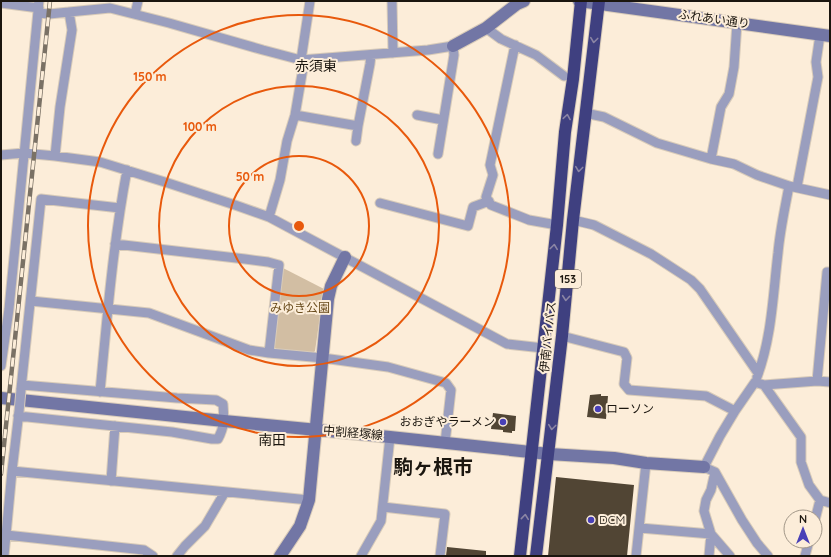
<svg xmlns="http://www.w3.org/2000/svg" width="831" height="557" viewBox="0 0 831 557" font-family="Quicksand,'Noto Sans JP',sans-serif">
  <rect width="100%" height="100%" fill="#fcedd9"/>
  <path fill="#d2bea3" d="M283,268L324,289L315,351L312,354L278,350L274,347Z"/>
  <path fill="#514534" d="M601,394V396H608L606,419L587,417L590,395Z
    M493,413L516,416L515,431H512V433L503,432V430L491,429Z
    M556,477L634,485L627,556H548Z
    M447,547L486,551V556H446Z"/>
  <g fill="none" stroke-linecap="round" stroke-linejoin="round">
    <g stroke="#d8cbb9" stroke-width="11">
      <path id="street" d="M392,1L393,53
        M1,3L39,8
        M38,13L49,14L69,12L110,8L169,23L263,50L301,60L428,50L453,46L454,55L438,154
        M135,14L138,1
        M486,28L501,39L536,55L564,76
        M515,45L490,165L493,175L486,197L491,205L529,220L557,225
        M585,113L604,117L657,143L711,159L734,164L757,175L789,186L830,195
        M295,115L358,126
        M417,115L443,120
        M356,141L358,126L370,64L371,55
        M1,155L24,153L55,156L100,162L168,183L235,205L269,217L507,344L543,348
        M55,156L60,107L72,30L69,12
        M711,159L721,107L729,94L734,67L737,23
        M797,187L818,77L816,62L820,35
        M380,203L468,226L473,207L489,201
        M269,217L280,180L287,141L295,115L303,68L301,60L310,1
        M573,220L594,225L651,254L691,280L700,289L758,373
        M115,244L245,259L268,262L279,265L269,353
        M31,301L149,313L249,350L269,353L323,358L388,367L446,383L451,390L445,443
        M562,336L624,352L627,358L624,384L629,390L706,396L735,411
        M1,366L9,309L39,1
        M757,377C772,337 773,294 778,253C780,230 785,208 789,186
        M817,381L827,272H830
        M764,385L801,437V462L809,485L820,500
        M21,389L41,199L120,208
        M100,392C107,318 113,244 127,170
        M18,416L172,432L212,439H218C225,426 224,418 223,404L216,400L177,398L22,385
        M12,471L309,500
        M111,481L115,426
        M383,507L445,514L440,556
        M815,520L820,500L830,503
        M640,528L711,534L730,556
        M6,535L144,550L153,556
        M4,556L12,471L19,412
        M177,556L185,546L205,526L225,492
        M361,556L381,521L390,437
        M636,556L646,463
        M709,556L711,534L704,511L706,500L711,490L715,472
        M768,556L757,543L742,520L715,472L704,467L720,436L735,411L755,382L764,385L817,381L830,382
        M805,556L809,541"/>
    </g>
    <g stroke="#d8cbb9" stroke-width="14">
      <path id="secondary" d="M579,1L830,36
        M453,46L486,28L517,4L524,1
        M1,398L224,421L390,437L549,454L614,458L646,463L704,467
        M280,556L300,526L309,500L328,299L331,286L345,257"/>
    </g>
    <g stroke="#d8cbb9" stroke-width="14">
      <path id="highway" d="M520,556L557,225L565,132L573,79L581,1
        M536,556L562,336L573,220L599,1"/>
    </g>
    <use href="#street" stroke="#9a9ebe" stroke-width="9"/>
    <use href="#secondary" stroke="#7276a5" stroke-width="12"/>
    <use href="#highway" stroke="#3f4080" stroke-width="12"/>
    <g stroke="#7a7165" stroke-width="4.5">
      <path id="rail" d="M1,474L50,1"/>
    </g>
    <use href="#rail" stroke="#fcedd9" stroke-width="3" stroke-dasharray="9" stroke-linecap="butt"/>
    <g stroke="#d8cbb9" stroke-width="11" stroke-linecap="butt">
      <path id="street-bridge" d="M19,412L21,390"/>
    </g>
    <use href="#street-bridge" stroke="#9a9ebe" stroke-width="9"/>
  </g>
  <defs><path id="oneway-chevron" d="M-2-3.5L2.5 0L-2 3.5" fill="none" stroke-width="1.6" stroke-linecap="round" stroke-linejoin="round"/></defs>
  <g stroke="#8b85a4">
    <use href="#oneway-chevron" transform="translate(594 40) rotate(97)"/>
    <use href="#oneway-chevron" transform="translate(567 117) rotate(-81)"/>
    <use href="#oneway-chevron" transform="translate(579 169) rotate(97)"/>
    <use href="#oneway-chevron" transform="translate(554 247) rotate(-83)"/>
    <use href="#oneway-chevron" transform="translate(566 298) rotate(95)"/>
    <use href="#oneway-chevron" transform="translate(552 427) rotate(97)"/>
    <use href="#oneway-chevron" transform="translate(525 517) rotate(-84)"/>
  </g>
  <g fill="none" stroke="#e8590c" stroke-width="2">
    <circle cx="299" cy="226" r="70"/>
    <circle cx="299" cy="226" r="140"/>
    <circle cx="299" cy="226" r="211"/>
  </g>
  <g fill="#4940b7" stroke="#fcedd9" stroke-width="1.5">
    <circle cx="598" cy="409" r="4"/>
    <circle cx="503" cy="422" r="4"/>
    <circle cx="591" cy="520" r="4"/>
  </g>
  <g text-anchor="middle" stroke-width="4" stroke-linejoin="round" paint-order="stroke">
    <rect fill="#fcedd9" stroke="#5e564c" stroke-width="1" x="555" y="270" width="26" height="18" rx="3"/>
    <g font-size="11" font-weight="bold" fill="#1b160f">
      <text x="568" y="283">153</text>
    </g>
    <g font-size="12" fill="#1b160f" stroke="#fcedd9">
      <text transform="translate(714 19) rotate(8)" y="4">ふれあい通り</text>
      <text transform="translate(548 337) rotate(-84)" y="4">伊南バイパス</text>
      <text transform="translate(353 433) rotate(5)" y="4">中割経塚線</text>
    </g>
    <g font-size="12" fill="#694b1c" stroke="#fcedd9">
      <text x="300" y="312">みゆき公園</text>
    </g>
    <g font-size="12" fill="#1b160f" stroke="#fcedd9" text-anchor="start">
      <text x="606" y="413">ローソン</text>
      <text x="495" y="426" text-anchor="end">おおぎやラーメン</text>
      <text x="599" y="524">DCM</text>
    </g>
    <g font-size="14" fill="#1b160f" stroke="#fcedd9">
      <text x="316" y="71">赤須東</text>
      <text x="272" y="445">南田</text>
    </g>
    <g font-size="20" font-weight="bold" fill="#1b160f" stroke="#fcedd9">
      <text x="433" y="474">駒ヶ根市</text>
    </g>
  </g>
  <circle cx="299" cy="226" r="6" fill="#e8590c" stroke="#fcedd9" stroke-width="2"/>
  <g font-size="12" text-anchor="middle" font-weight="bold" fill="#e8590c" stroke="#fcedd9" stroke-width="4" stroke-linejoin="round" paint-order="stroke">
    <text x="150" y="81">150 m</text>
    <text x="200" y="131">100 m</text>
    <text x="250" y="181">50 m</text>
  </g>
  <rect width="831" height="557" fill="none" stroke="#1b160f" stroke-width="4"/>
  <g transform="translate(803 529)"><circle r="19" fill="#fcedd9" stroke="#a29788"/>
  <path d="M0-3L7 15L0 10L-7 15Z" fill="#4940b7"/>
  <text y="-6" font-size="11" font-weight="bold" text-anchor="middle" fill="#1b160f">N</text>
  </g>
</svg>
